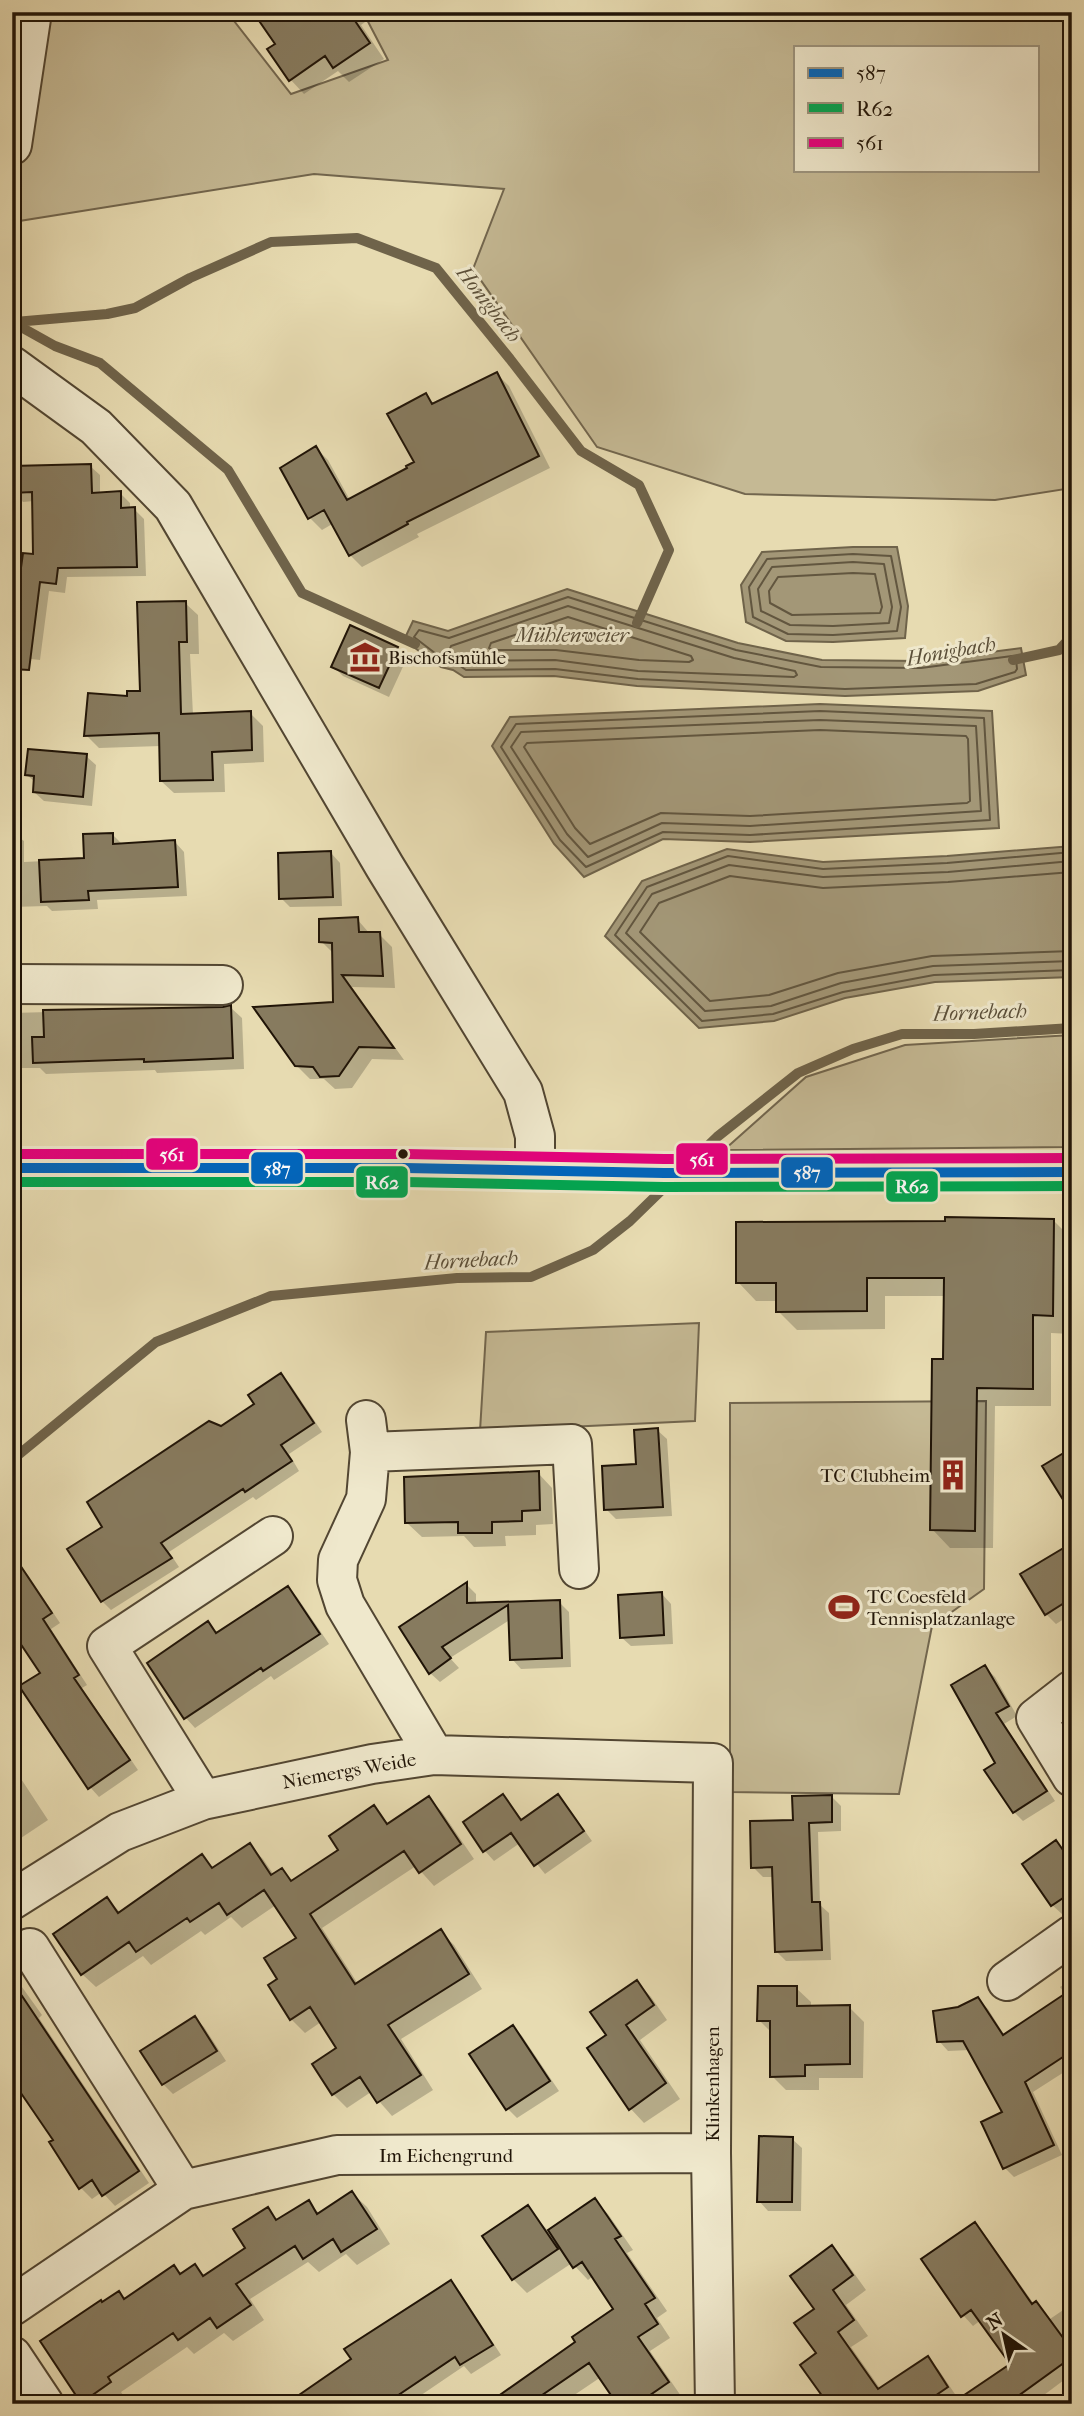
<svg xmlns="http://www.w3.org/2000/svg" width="1084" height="2416" viewBox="0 0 1084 2416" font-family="'IM FELL French Canon',serif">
  <rect width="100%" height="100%" fill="#e7dbb1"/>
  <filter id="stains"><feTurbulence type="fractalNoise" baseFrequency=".00286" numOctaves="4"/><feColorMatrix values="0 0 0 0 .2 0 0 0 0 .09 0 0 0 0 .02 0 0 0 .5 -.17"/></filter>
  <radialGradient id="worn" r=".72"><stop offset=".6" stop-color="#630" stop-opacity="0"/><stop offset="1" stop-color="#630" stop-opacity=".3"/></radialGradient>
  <path fill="#c5b994" stroke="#72664e" stroke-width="2" fill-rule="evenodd" d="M41,12H227L291,94L388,60L363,12H1072V488L995,500L745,494L597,447L473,269L504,189L314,174L13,222ZM795,47H1037V170H795Z
    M1072,1035V1147L724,1150L806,1077L905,1045Z
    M699,1323L695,1421L480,1431L486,1332Z
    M986,1401L984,1589L932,1626L899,1794L730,1792V1403Z"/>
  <path fill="#a39777" stroke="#6f634a" stroke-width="2" d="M853,547H897L908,606L905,638L833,642L786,641L746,622L741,585L762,552Z
    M567,589L738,643L822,660L921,661L1021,648L1026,675L978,691L845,696L637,686L554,676L464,677L453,670L441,667L404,640L413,621L448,631Z
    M820,704L992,711L999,828L750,842L663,839L584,877L554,844L492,746L510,717Z
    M1072,846V977L935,982L845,998L774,1021L699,1028L605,936L642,881L727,849L823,862L947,856Z"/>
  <path fill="#0003" d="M255,12H359L365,22L361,25L384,59L349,82L338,71L304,94L290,79L277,45Z
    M497,374L509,386L550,468L417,534L419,537L362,567L350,555L334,523L322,530L310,518L316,448L328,460L350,500L409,468L416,463L426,395L434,404Z
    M90,466L100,475V494L120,493L130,503V509H134L144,519L146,576L67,577L65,593L49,591L40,660L12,657L21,577L35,556L34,501L23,502L14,492Z
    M185,603L198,615L199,654H190L193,715L250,713L263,726L264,762L224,764L225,792L174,793L161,781V746L99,748L86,735L129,698L142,692Z
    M397,649L407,658L389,697L343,676L334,667Z
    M86,756L96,765L92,806L44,801L34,792L35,782L27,775Z
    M12,832L24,841V862L86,859L112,834L123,845L175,842L184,852L187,896L97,900L98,909L52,911L47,906L12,907Z
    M331,853L340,863L342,906L290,907L281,898Z
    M357,919L370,934H379L392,947L395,988L352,987L404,1060L372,1059L352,1088L335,1089L324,1079H310L296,1065L335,1004L334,954L321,941Z
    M230,1007L242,1018L244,1069L157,1073L155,1070L46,1074L40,1068H12V1013Z
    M1053,1220L1072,1239L1071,1334L1051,1333V1406H995L993,1548H950L932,1529L944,1360L945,1296H885V1329L797,1330L778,1311V1301H756L738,1282Z
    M281,1375L290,1384L322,1432L289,1454L299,1471L256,1500L253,1497L169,1552L179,1567L111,1610L102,1601L105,1527L221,1428L256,1404Z
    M657,1430L667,1439L672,1516L616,1519L606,1509L638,1466Z
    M538,1473L552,1488L553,1524L536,1525V1535L505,1536L506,1546L474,1547L464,1536L422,1537L407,1523Z
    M1072,1545V1614L1056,1624L1046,1614Z
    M18,1565L28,1575L60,1623L51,1629L87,1685L82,1688L138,1770L99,1797L90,1787L43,1673L14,1630L12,1632V1569Z
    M467,1585L476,1594V1605L559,1602L569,1612L571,1667L521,1669L512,1659L511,1619L450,1658L459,1668L440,1682L430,1673L402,1628Z
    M288,1588L297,1597L329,1644L274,1680L271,1676L195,1728L186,1718L149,1663L208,1624L218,1633Z
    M662,1594L671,1604L673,1644L631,1646L621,1637Z
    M985,1667L995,1677L1017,1716L1004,1724L1055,1801L1023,1821L1014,1812L997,1763Z
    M12,1765L48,1820L12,1844Z
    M503,1796L523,1821L558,1796L567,1806L592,1841L545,1874L520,1843L494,1861L485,1851L465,1822Z
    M831,1796L841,1806V1831L818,1832L820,1905L829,1913L831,1960L786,1961L777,1952L774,1877H763L753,1867Z
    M428,1798L442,1812L474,1859L434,1886L416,1866L322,1928L358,1984L440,1931L454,1945L482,1989L401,2039L433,2090L392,2116L371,2092L347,2108L333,2094L339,2049L321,2022L305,2033L291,2019L279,1979L299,1938L276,1905L242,1928L231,1917L205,1935L201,1931L151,1965L143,1956L96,1987L82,1974L107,1899L121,1913L202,1856L214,1869L249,1845L263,1859L274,1875L282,1870L293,1882L340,1850L373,1808L389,1824Z
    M1056,1843L1072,1862V1908L1062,1914L1052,1905Z
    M12,1973L42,2015L39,2018L149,2183L115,2206L102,2192L92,2199L80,2187L55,2140L12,2077Z
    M1072,1979V2067L1033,2092L1062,2155L1014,2177L1005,2168V2113L970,2050L948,2051L939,2041L959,2008L978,1999L988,2009L1005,2036L1066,1995L1060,1987Z
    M637,1982L651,1997L667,2020L640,2040L680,2099L644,2123L630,2108L609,2036Z
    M796,1988L811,2002V2007H849L864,2022L863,2078H819V2090H786L772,2076L771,2032L759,2020Z
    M195,2018L204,2027L226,2061L173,2094L163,2084Z
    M513,2027L522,2036L559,2091L517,2118L508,2109Z
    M792,2139L802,2148L801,2211H768L759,2201Z
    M352,2193L367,2207L390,2244L357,2265L346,2254L319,2272L308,2262L250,2299L264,2320L233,2341L224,2333L194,2354L187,2347L121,2392L125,2398L115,2404H84L82,2402L102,2304L118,2293L126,2300L174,2268L181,2275L195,2266L206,2277L248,2248L268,2210L279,2221L308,2202L320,2214Z
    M595,2201L608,2214L633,2250L627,2253L667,2311L657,2318L670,2338L650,2351L681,2396L670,2404H619L601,2377L561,2404H504L615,2309L593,2276L588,2280L572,2263L527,2293L513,2279L528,2208L549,2232Z
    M974,2224L985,2235L1034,2304L1036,2303L1050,2319L1072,2304V2374L1032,2404H905L927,2359L938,2369L959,2400L1012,2364L981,2320L973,2326L963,2315Z
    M832,2248L846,2262L866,2290L846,2305L868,2336L851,2347L891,2404H817L826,2398L819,2354L816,2309Z
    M451,2282L460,2292L501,2355L471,2374L464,2366L408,2404H285L291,2400L293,2402L353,2360Z"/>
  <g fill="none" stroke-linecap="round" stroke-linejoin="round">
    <path stroke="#62563f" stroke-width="2" d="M853,554L891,556L901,607L897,631L833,635L788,634L753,617L749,587L767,559Z
      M853,562L884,564L892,607L889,623L833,626L790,625L761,611L758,589L772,567Z
      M853,573L875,574L882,607L880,613L792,615L770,603L769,591L778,577Z
      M568,597L736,650L821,667L921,668L1012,656L1016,659L1017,669L1015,672L976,684L845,689L638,679L555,669L466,670L456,663L444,660L414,637L419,630L449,638Z
      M568,606L734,658L795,671L797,675L794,677L638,671L555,660L469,661L449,651L451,646Z
      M568,617L691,656L693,660L689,662L639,660L556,650H492L489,648L491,643Z
      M820,711L984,718L990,820L750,835L663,832L586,867L560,840L501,747L516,724Z
      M820,720L976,726L981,811L750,826L662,823L588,857L567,834L511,747L521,732Z
      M820,730L966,736L968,739L970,801L967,803L750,816L661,813L590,844L575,828L524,747L527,743Z
      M1072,852L947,863L823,869L728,856L647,887L615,935L702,1021L773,1014L843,992L934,975L1072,970
      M1072,861L948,872L823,877L729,865L652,894L626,933L705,1011L771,1006L841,983L933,966L1072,961
      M1072,872L948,882L823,888L730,876L659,903L640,932L710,1001L769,995L838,973L932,956L1072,951"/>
    <path stroke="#6f634a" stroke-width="10" d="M12,322L55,346L100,363L228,470L302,593L415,644
      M15,322L107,314L135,308L190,278L271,242L357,238L436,268L510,359L581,451L639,485L669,550L637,623
      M1013,660L1059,650L1072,636
      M692,1161L717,1137L798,1073L853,1049L902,1034H974L1072,1028
      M12,1460L156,1342L271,1296L457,1278L531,1277L593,1250L630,1221L668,1184"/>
  </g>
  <path fill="#877b5f" stroke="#201407" stroke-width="2" d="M253,12H349L370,43L333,68L325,56L289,81L267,49L275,44Z
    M497,372L539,456L407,522L408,524L349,556L324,510L308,519L280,468L316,446L347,500L407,468L406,466L414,462L387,414L426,393L432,404Z
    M91,464L92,493L121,491V508L135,507L137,567L58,568L56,584L40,582L29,670L12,669V574L20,575L23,553L33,554L32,492L12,493V466Z
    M186,601L187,642H179L181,714L251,711L252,750L212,752L213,780L160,781L159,733L84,736L88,693L127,696V691H140L137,602Z
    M350,625L398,647L379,688L331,667Z
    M28,749L87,754L83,797L33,792L34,776L25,775Z
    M113,833V844L175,840L178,887L88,891L89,900L41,902L39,860L84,858L83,834Z
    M331,851L333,897L279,899L278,853Z
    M358,917L359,932H380L383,976L342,975L394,1048L359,1047L339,1076L320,1077L313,1067L295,1066L253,1007L333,1002L332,943L319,942V919Z
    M231,1005L233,1058L144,1062V1059L33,1063L32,1037H44L43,1010L223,1007Z
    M945,1217L1054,1219L1053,1316L1033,1315V1389L977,1388L975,1531L930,1530L932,1359H943L944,1278H867V1311L776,1312V1283H736V1222L945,1221Z
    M281,1373L314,1423L281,1445L292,1461L245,1492L243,1489L161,1543L172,1558L101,1602L67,1549L102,1527L87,1502L209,1421L221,1426L254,1404L248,1395Z
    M658,1428L663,1507L604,1510L602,1466L636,1464L634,1430Z
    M1072,1448V1514L1042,1466Z
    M539,1471L540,1510L522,1511V1521L492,1522V1533H458V1522L405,1523L404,1477Z
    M1072,1543V1598L1045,1615L1020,1574Z
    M12,1553L52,1613L43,1619L79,1675L74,1678L130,1760L88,1789L19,1686L40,1673L12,1631Z
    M467,1582V1603L560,1600L562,1658L510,1660L508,1605L442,1647L451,1658L429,1674L399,1627Z
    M288,1586L320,1634L263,1671L261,1668L184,1719L147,1663L208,1621L216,1633Z
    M662,1592L664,1635L620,1638L618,1595Z
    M985,1665L1009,1706L996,1713L1047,1791L1013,1813L984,1770L995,1763L951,1685Z
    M503,1794L521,1820L558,1794L584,1831L534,1866L511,1833L483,1852L463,1822Z
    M832,1795V1822L809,1823L812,1902H820L822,1950L775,1952L772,1867L751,1868L750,1821L793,1820L792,1796Z
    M429,1796L461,1844L419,1873L404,1851L310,1914L355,1984L441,1929L469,1974L388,2025L421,2075L377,2103L360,2077L332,2095L312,2064L336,2048L310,2007L290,2020L268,1985L277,1979L264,1958L296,1938L264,1890L227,1915L219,1903L190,1922L187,1918L136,1952L129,1942L81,1975L53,1934L107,1897L118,1913L202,1854L212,1868L250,1843L271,1875L282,1868L291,1881L338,1850L329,1836L374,1805L387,1824Z
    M1056,1840L1072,1863V1892L1051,1906L1022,1864Z
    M637,1980L654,2005L626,2025L666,2083L629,2110L587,2048L606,2035L590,2012Z
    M12,1981L139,2171L102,2196L92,2180L79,2189L49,2142L53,2140L12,2080Z
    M758,1986H797V2006L850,2005V2064L805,2065V2076L770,2077V2021H757Z
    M1072,1989V2051L1025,2082L1054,2145L1003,2169L981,2122L1002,2112L963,2041L937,2042L933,2011L958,2007L978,1997L1003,2035Z
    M195,2016L217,2051L162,2085L140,2051Z
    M513,2025L550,2081L506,2110L469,2054Z
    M759,2136L793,2137L792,2202H757Z
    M352,2191L377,2229L341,2252L333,2239L303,2259L295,2246L236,2284L251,2305L217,2328L210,2318L178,2340L173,2333L108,2377L111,2382L81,2403L40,2341L101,2300L102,2302L119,2291L124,2299L174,2265L180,2274L195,2264L203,2276L245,2248L233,2229L268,2207L276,2220L309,2200L317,2214Z
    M595,2198L621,2236L615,2239L655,2298L645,2304L658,2324L638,2337L669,2382L637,2404H617L589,2363L529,2404H502L497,2397L575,2342L572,2337L613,2309L582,2262L573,2268L548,2230Z
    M528,2205L558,2249L512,2280L482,2236Z
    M975,2222L1032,2304L1036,2301L1072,2350V2357L1007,2404H951L1010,2364L971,2310L961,2317L921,2259Z
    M832,2245L853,2275L833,2290L854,2320L838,2332L878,2389L928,2356L948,2387L923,2404H828L800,2365L816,2353L794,2323L814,2309L790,2276Z
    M451,2280L493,2345L460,2365L455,2357L385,2404H286L351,2359L344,2349Z"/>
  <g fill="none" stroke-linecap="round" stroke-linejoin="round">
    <g stroke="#524632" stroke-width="42">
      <path id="minor" d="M12,145L32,12
        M12,366L96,427L173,506L385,867L523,1092L535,1136V1170
        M12,984L223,985
        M12,1168H405L664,1173L1072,1172
        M366,1420L370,1452L366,1499L338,1560L337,1580L345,1605L434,1755
        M370,1452L572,1444L579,1569
        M1072,1690L1036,1718L1072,1777
        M203,1800L107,1646L273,1536
        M12,1900L120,1832L203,1800L372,1764L434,1755L713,1763L711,2153L715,2404
        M30,1948L183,2190
        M1007,1981L1072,1935
        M12,2306L183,2190L337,2155L711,2153
        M12,2356L44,2404"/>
    </g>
    <use href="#minor" stroke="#efe8cc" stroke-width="38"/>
    <g stroke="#efe8cc" stroke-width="16">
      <path id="bus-1" d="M12,1168H405L664,1173L1072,1172"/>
    </g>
    <g stroke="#efe8cc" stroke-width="16">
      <path id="bus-2" d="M12,1182H405L664,1187L1072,1186"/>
    </g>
    <g stroke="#efe8cc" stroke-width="16">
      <path id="bus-3" d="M12,1154H405L664,1159L1072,1158"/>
    </g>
    <use href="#bus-1" stroke="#0065bd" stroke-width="10"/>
    <use href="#bus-2" stroke="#00a651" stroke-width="10"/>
    <use href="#bus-3" stroke="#e5007d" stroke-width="10"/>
  </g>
  <defs>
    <g id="museum-bare" transform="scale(2.415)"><path d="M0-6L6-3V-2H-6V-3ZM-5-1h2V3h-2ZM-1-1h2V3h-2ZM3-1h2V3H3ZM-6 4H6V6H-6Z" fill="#8f2418" stroke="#efe8cc" stroke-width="2.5" paint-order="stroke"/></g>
    <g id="building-bare" transform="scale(2.415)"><path d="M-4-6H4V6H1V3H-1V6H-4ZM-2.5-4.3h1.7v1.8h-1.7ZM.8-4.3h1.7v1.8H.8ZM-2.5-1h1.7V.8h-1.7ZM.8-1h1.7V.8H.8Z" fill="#8f2418" stroke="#efe8cc" stroke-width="2.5" paint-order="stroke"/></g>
    <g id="stadium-bare" transform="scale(2.415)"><path d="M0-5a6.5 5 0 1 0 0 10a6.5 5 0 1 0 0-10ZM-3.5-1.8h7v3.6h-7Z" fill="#8f2418" stroke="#efe8cc" stroke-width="2.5" paint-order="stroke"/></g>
  </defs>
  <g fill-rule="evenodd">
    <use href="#museum-bare" x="365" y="657"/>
    <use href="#building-bare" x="953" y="1475"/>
    <use href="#stadium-bare" x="844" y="1607"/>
  </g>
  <circle fill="#201407" stroke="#efe8cc" stroke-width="2.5" cx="403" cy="1154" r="6"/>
  <g text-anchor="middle" stroke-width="6" stroke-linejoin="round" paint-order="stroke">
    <g font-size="19" fill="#201407" stroke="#efe8cc" text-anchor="start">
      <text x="388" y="664">Bischofsmühle</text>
      <text x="930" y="1482" text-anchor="end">TC Clubheim</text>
      <text x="867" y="1603">TC Coesfeld<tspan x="867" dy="22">Tennisplatzanlage</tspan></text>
    </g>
    <g font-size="19" fill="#201407" stroke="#efe8cc">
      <text transform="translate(349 1770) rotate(-10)" y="7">Niemergs Weide</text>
      <text transform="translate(712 2084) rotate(-90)" y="7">Klinkenhagen</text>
      <text x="446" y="2162">Im Eichengrund</text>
    </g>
    <g font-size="21" font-style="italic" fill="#5b4f39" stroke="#efe8cc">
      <text transform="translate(489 304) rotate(52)" y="7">Honigbach</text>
      <text x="572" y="642">Mühlenweier</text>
      <text transform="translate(951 651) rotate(-10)" y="7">Honigbach</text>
      <text transform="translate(980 1012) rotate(-2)" y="7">Hornebach</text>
      <text transform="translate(471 1260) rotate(-3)" y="7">Hornebach</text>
    </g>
  </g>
  <g stroke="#efe8cc" stroke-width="2.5">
    <rect x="145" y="1137" width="54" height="34" rx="7" fill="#e5007d"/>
    <rect x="675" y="1142" width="54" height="34" rx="7" fill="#e5007d"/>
    <rect x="250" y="1151" width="54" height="34" rx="7" fill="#0065bd"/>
    <rect x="780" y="1156" width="54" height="33" rx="7" fill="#0065bd"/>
    <rect x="355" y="1165" width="54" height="34" rx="7" fill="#00a651"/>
    <rect x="885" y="1170" width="54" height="33" rx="7" fill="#00a651"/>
  </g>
  <g font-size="19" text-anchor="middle" font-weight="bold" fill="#fff">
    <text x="172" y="1161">561</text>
    <text x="702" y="1166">561</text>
    <text x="277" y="1175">587</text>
    <text x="807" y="1179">587</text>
    <text x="382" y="1189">R62</text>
    <text x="912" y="1193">R62</text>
  </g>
  <rect width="1084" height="2416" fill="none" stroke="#e7dbb1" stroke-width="42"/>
  <rect x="14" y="14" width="1056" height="2388" fill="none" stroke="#201407" stroke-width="3.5"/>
  <rect x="21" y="21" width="1042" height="2374" fill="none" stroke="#201407" stroke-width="2"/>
  <rect x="794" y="46" width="245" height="126" fill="#efe8cc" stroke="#9c937d" stroke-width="2"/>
  <rect x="808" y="68" width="35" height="10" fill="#0065bd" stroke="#9c937d" stroke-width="2"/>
  <text x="856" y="80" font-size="21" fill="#201407">587</text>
  <rect x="808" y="103" width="35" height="10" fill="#00a651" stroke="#9c937d" stroke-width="2"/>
  <text x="856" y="116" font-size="21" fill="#201407">R62</text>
  <rect x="808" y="138" width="35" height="10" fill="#e5007d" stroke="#9c937d" stroke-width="2"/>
  <text x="856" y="150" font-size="21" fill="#201407">561</text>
  <g transform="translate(1004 2335) rotate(326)" stroke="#efe8cc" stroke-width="5" paint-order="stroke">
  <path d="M0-5L12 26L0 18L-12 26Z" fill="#201407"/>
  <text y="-10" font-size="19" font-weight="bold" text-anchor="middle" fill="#201407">N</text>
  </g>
  <rect width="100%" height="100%" filter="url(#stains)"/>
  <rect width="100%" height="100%" fill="url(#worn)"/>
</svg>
